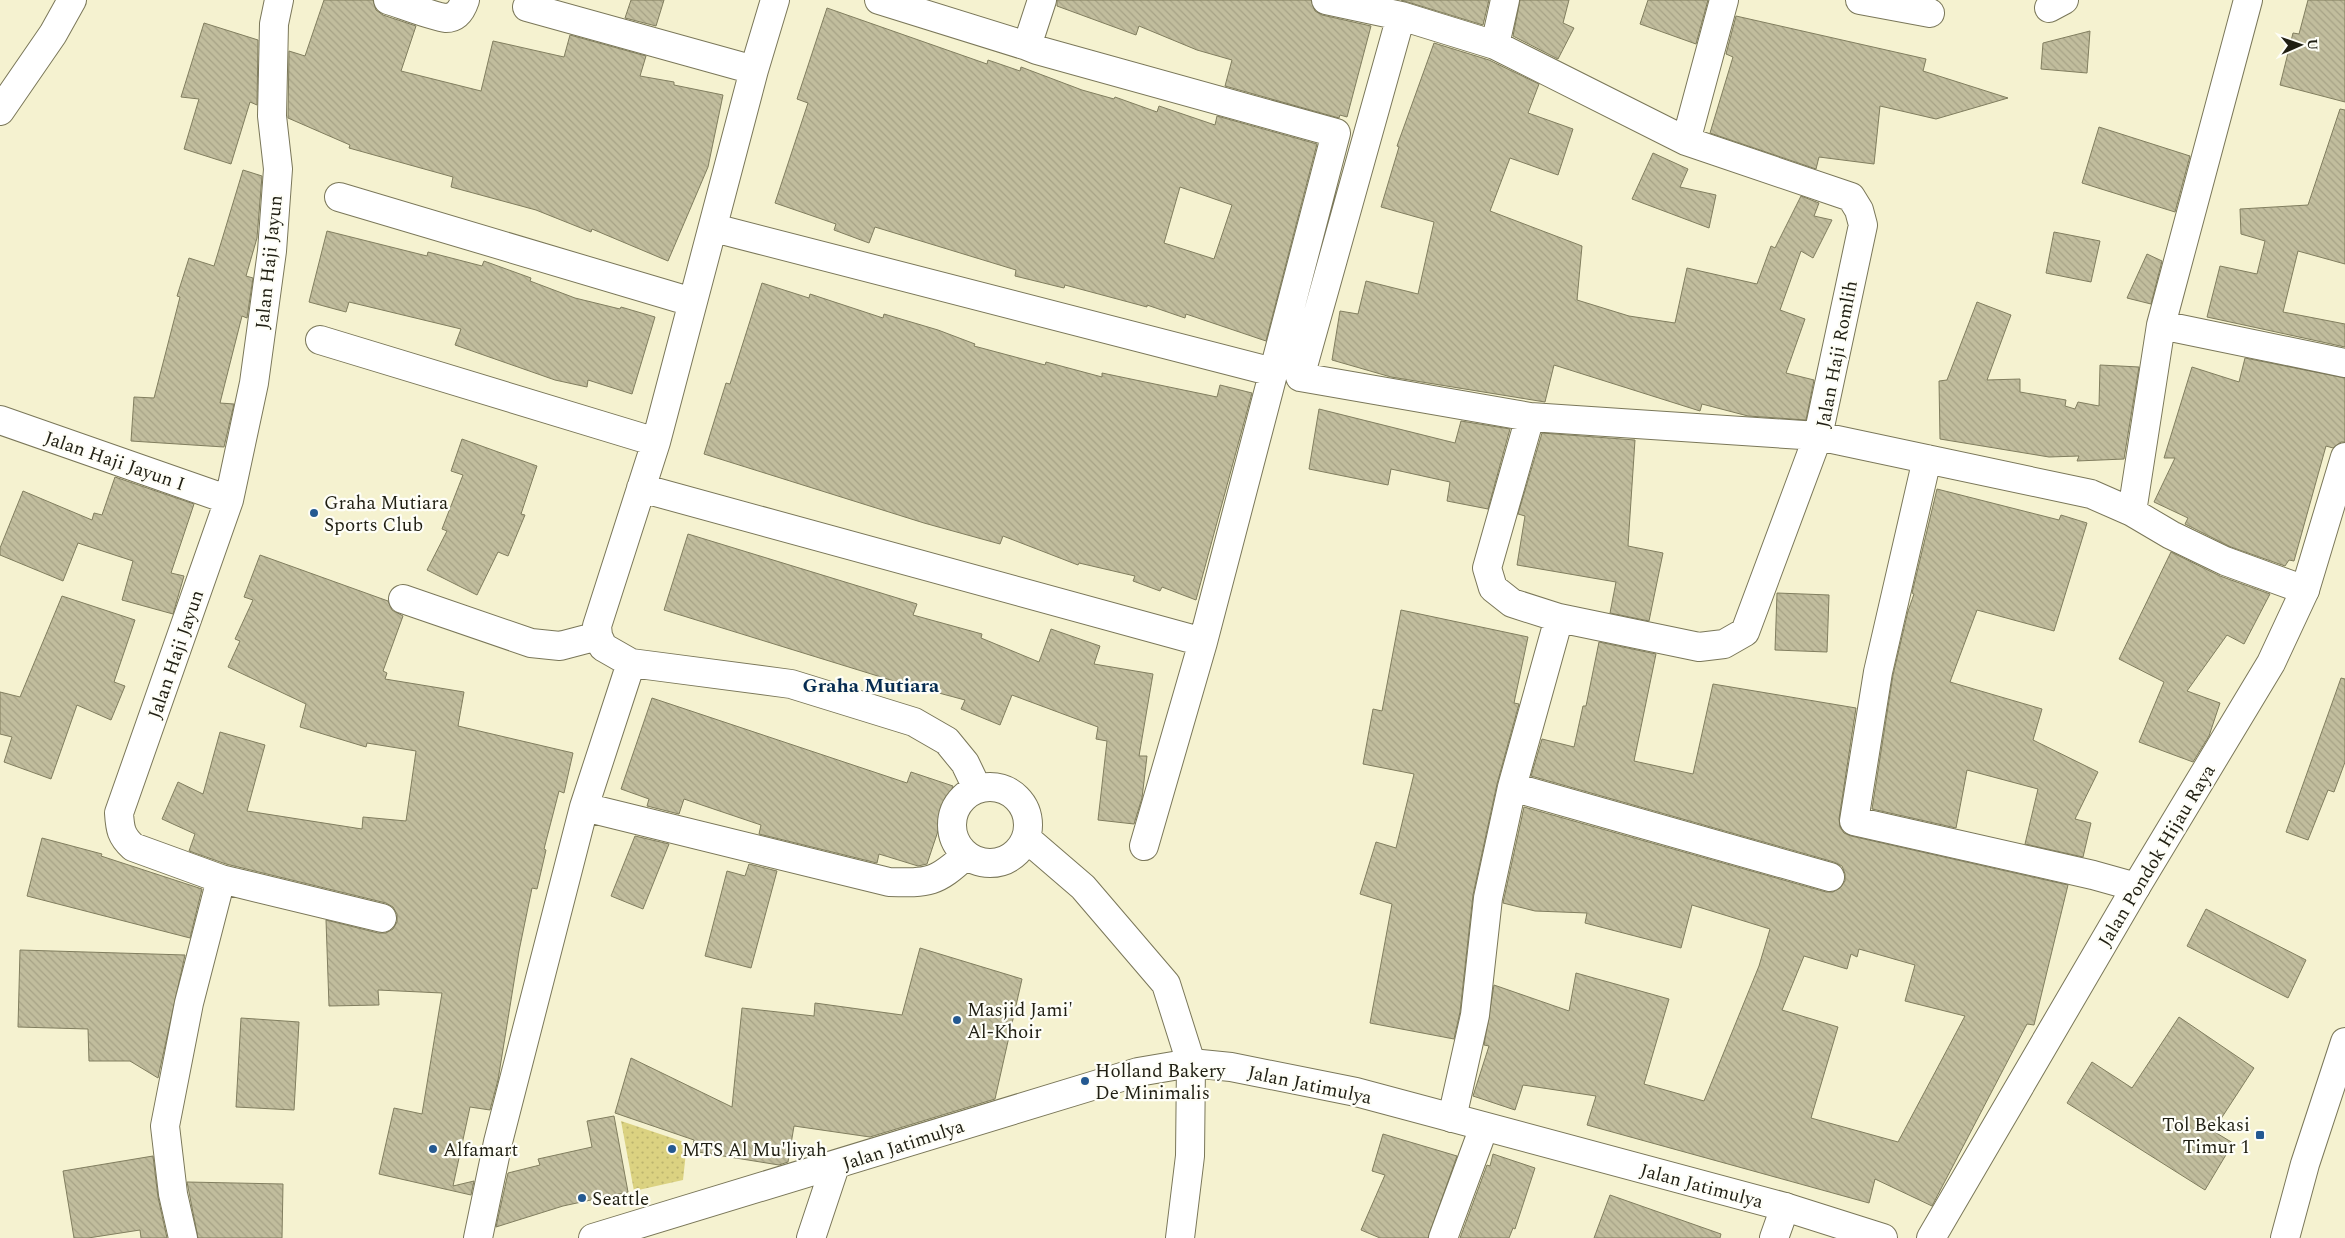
<svg xmlns="http://www.w3.org/2000/svg" width="2345" height="1238" viewBox="0 0 2345 1238" font-family="Spectral,serif">
  <defs>
    <pattern id="park-dots" width="8" height="8" patternUnits="userSpaceOnUse" patternTransform="scale(1.25)"><rect width="8" height="8" fill="#dbd281"/><path d="M2 2h.1M6 6h.1" fill="none" stroke="#bcb46f" stroke-width="1.8" stroke-linecap="round"/></pattern>
    <pattern id="building-back-hatch" width="6" height="6" patternUnits="userSpaceOnUse" patternTransform="scale(1.25)"><rect width="6" height="6" fill="#c1bd9d"/><path d="M-1 5l2 2M0 0l6 6M5-1l2 2" fill="none" stroke="#a6a286"/></pattern>
  </defs>
  <rect width="100%" height="100%" fill="#f5f2d0"/>
  <path fill="url(#park-dots)" d="M621,1121L687,1143L683,1180L634,1191Z"/>
  <path fill="url(#building-back-hatch)" stroke="#817e5f" fill-rule="evenodd" d="M324,0H373L376,10L383,15L416,26L401,71L481,91L493,41L564,57L570,35L646,56L640,76L674,82V85L723,95L708,167L668,261L592,229L591,232L536,210L451,187L453,177L349,148L350,145L288,118L289,51L305,56Z
    M631,0H664L656,26L625,18Z
    M1057,0H1311L1315,11L1322,15L1371,26L1347,117L1340,115L1339,118L1225,86L1232,60L1197,50L1139,26L1136,35L1057,6Z
    M1401,0H1489L1483,25Z
    M1520,0H1569L1563,23L1574,28L1558,59L1513,36Z
    M1648,0H1708L1696,44L1640,24Z
    M2308,0H2345V102L2280,85L2293,33L2299,34Z
    M827,8L987,64L988,60L1020,71L1021,67L1082,90L1114,99L1115,97L1157,112L1159,106L1215,125L1217,116L1317,144L1266,341L1186,314L1185,318L1147,305V307L1065,285L1064,288L1015,276L1016,270L875,227L869,243L834,230L836,224L775,203L808,103L797,99ZM1180,187L1232,205L1214,259L1164,243Z
    M1736,16L1926,59L1923,71L2008,98L1936,119L1880,106L1874,164L1819,157L1816,169L1710,133L1733,57L1726,54Z
    M204,23L258,40L257,105L250,102L231,164L184,149L199,99L181,97Z
    M2090,31L2087,73L2041,69L2043,43Z
    M1434,43L1489,60L1539,84L1528,113L1573,129L1558,175L1510,158L1490,211L1582,246L1577,300L1629,316L1675,323L1687,268L1757,284L1771,246L1775,248L1801,196L1819,203L1814,216L1832,220L1813,258L1801,251L1780,310L1805,319L1786,373L1814,380L1806,420L1748,416L1702,404L1700,411L1554,365L1545,402L1391,377L1332,360L1340,311L1358,314L1366,281L1418,294L1434,222L1381,207L1399,147L1397,146Z
    M2340,109L2345,110V264L2298,251L2283,312L2345,324V347L2207,317L2220,266L2257,274L2265,241L2241,234L2240,209L2308,205Z
    M2099,127L2190,156L2175,212L2082,183Z
    M1653,153L1688,169L1680,187L1716,195L1709,228L1632,199Z
    M243,170L262,176L257,238L246,276L253,278L247,318L242,316L220,403L234,404L224,447L131,441L134,397L154,398L180,297L177,296L189,258L214,266Z
    M327,231L427,256L428,252L482,266L484,261L531,278L530,281L575,298L620,309L621,307L655,317L632,394L588,380L587,387L555,380L455,345L461,329L349,302L346,312L309,302Z
    M2054,232L2100,241L2091,282L2046,273Z
    M2147,254L2162,261L2151,304L2127,298Z
    M762,283L809,298L810,294L883,318L884,314L938,330L975,344L974,346L1045,365L1046,362L1102,377V373L1217,397L1220,385L1252,393L1196,600L1162,587L1160,591L1133,581L1135,576L1079,563L1078,565L1003,536L1000,544L924,523L704,454L726,383L730,384Z
    M1977,302L2011,315L1987,380L2020,379V392L2066,400L2065,406L2075,409L2078,402L2099,406L2100,365L2139,367L2124,459L2077,461L2079,456L2049,457L1940,439L1939,381L1947,380Z
    M2245,358L2345,378V442H2341L2333,448L2326,446L2294,561L2289,560L2285,566L2231,547L2185,524L2188,518L2154,502L2175,458H2164L2192,367L2239,382Z
    M1319,409L1455,443L1461,421L1510,429L1488,509L1447,501L1450,482L1391,469L1388,485L1309,469Z
    M1542,433L1635,440L1628,546L1663,553L1649,621L1610,613L1616,582L1517,565L1525,516L1518,514Z
    M462,439L537,466L521,514L525,515L508,556L498,552L477,595L427,570L447,531L442,529L463,475L451,471Z
    M115,477L194,504L171,573L184,576L173,614L122,600L133,561L78,543L63,581L0,555V548L23,491L92,520L94,513L102,515Z
    M1937,489L2059,520L2061,515L2087,523L2054,631L1977,610L1950,682L2042,709L2033,740L2098,772L2075,819L2091,823L2083,857L2025,844L2038,789L1967,770L1956,828L1872,809L1893,675L1908,611L1914,594L1912,593Z
    M688,534L917,604L913,615L982,634L981,638L1039,662L1051,629L1100,646L1094,664L1153,674L1139,756H1147L1142,798L1134,824L1098,820L1107,741L1096,739L1098,727L1012,695L1000,725L961,709L965,700L894,681L664,610Z
    M2171,552L2220,576L2270,594L2244,644L2227,635L2187,691L2220,703L2209,736L2193,762L2139,742L2164,682L2119,659Z
    M260,555L388,601L392,610L403,616L383,671L387,673L385,679L464,692L458,726L573,753L564,793L559,791L544,849L546,850L537,889L532,888L519,951L498,1080L490,1110L470,1107L453,1186L474,1181L471,1195L379,1174L394,1108L422,1114L442,993L378,990L379,1005L329,1006L326,920L378,933H386L393,929L397,922V914L393,907L386,903L226,864L189,851L195,834L162,819L178,782L203,794L220,732L265,745L247,811L362,829L363,817L406,821L416,751L367,743L366,747L300,727L306,704L228,667L240,641L235,639L253,600L244,597Z
    M1777,593L1829,595L1827,652L1775,650Z
    M62,596L135,620L114,682L125,686L111,720L77,705L51,779L4,762L12,737L0,734V692L20,697Z
    M1401,610L1528,637L1514,703L1519,704L1497,784L1473,895L1460,1012L1454,1039L1370,1023L1392,904L1360,894L1376,842L1396,848L1414,774L1363,764L1373,709L1382,711Z
    M1599,642L1656,654L1634,761L1693,774L1713,684L1856,708L1839,819L1840,827L1844,833L1851,836L2068,885L2034,1025L2027,1024L1932,1206L1875,1179L1869,1203L1587,1125L1596,1096L1523,1085L1515,1110L1473,1096L1489,1046L1484,1045L1494,985L1569,1011L1576,973L1669,999L1644,1084L1704,1101L1759,966L1770,929L1692,905L1681,948L1585,923L1587,913L1535,911L1503,903L1524,807L1826,892H1833L1840,888L1845,881V874L1842,866L1834,862L1531,776L1542,739L1574,747L1583,706H1586ZM1859,949L1915,965L1905,1001L1965,1016L1898,1142L1811,1118L1838,1027L1782,1010L1804,956L1847,969L1851,954L1857,957Z
    M2341,678L2345,679V762L2334,792L2328,790L2308,840L2286,832Z
    M652,698L907,783L911,772L953,786L927,864L918,866L879,854L877,863L759,834L761,825L684,799L679,814L647,806L649,799L621,789Z
    M635,836L669,844L643,909L611,896Z
    M42,838L102,854L101,856L202,889L190,938L27,896Z
    M749,864L777,871L751,968L705,956L727,871L745,876Z
    M2206,909L2306,960L2288,998L2187,946Z
    M920,948L1022,979L995,1099L870,1137L794,1126L788,1162L779,1165L692,1151L694,1140L615,1113L631,1058L732,1107L742,1008L814,1016L815,1003L902,1015Z
    M20,950L185,955L158,1078L130,1061H89L88,1029L18,1027Z
    M2179,1017L2254,1068L2213,1131L2233,1143L2205,1190L2067,1103L2092,1062L2132,1088Z
    M241,1018L299,1022L294,1110L236,1107Z
    M614,1116L628,1192L563,1206L496,1227L508,1173L540,1165L538,1159L592,1147L587,1121Z
    M1383,1134L1457,1156L1428,1238H1380L1361,1230L1385,1175L1372,1171Z
    M1493,1154L1535,1168L1515,1229L1513,1228L1509,1238H1460L1487,1165L1490,1166Z
    M153,1156L158,1197L167,1238H141L140,1230L88,1238H74L63,1171Z
    M187,1182L283,1184L282,1238H198Z
    M1610,1195L1721,1234L1720,1238H1594Z"/>
  <g fill="none" stroke-linecap="round" stroke-linejoin="round">
    <g stroke="#7a7759" stroke-width="30">
      <path id="minor" d="M388,0C401,4 434,17 446,18C457,18 462,9 465,0
        M775,0L754,70L656,442L597,626L598,636L603,647L631,663L791,684L914,722L947,741L965,763L977,788
        M879,0L1027,46L1037,50L1336,133L1203,642L1144,846
        M1326,0L1401,16
        M1505,0L1495,45L1686,141L1851,197L1859,210L1863,225L1818,436L2091,494L2132,512L2171,535L2225,561L2305,590
        M1860,0L1930,13
        M527,7L754,70
        M2049,8L2064,0
        M1495,45L1401,16L1300,377L1530,417L1818,436L1745,632L1724,644L1699,647L1559,618
        M1027,46L1042,0
        M0,111L53,34L72,0
        M1686,141L1724,0
        M339,197L692,302
        M714,228L1273,372
        M2161,325L2345,363
        M320,340L656,442
        M0,420L229,500
        M1927,459L1878,672L1854,821L2093,875L2136,887
        M641,488L1203,642
        M2132,512L2161,325L2248,0
        M403,599L531,643L560,646L598,636
        M631,663L584,807L889,882C929,883 936,883 966,855
        M952 825a38 38 0 1 1 76 0a38 38 0 1 1-76 0Z
        M1512,787L1830,877
        M1026,838L1083,887L1166,984L1191,1063L1190,1156L1180,1238
        M221,879L382,918
        M1452,1118L1475,1015L1488,898L1512,787L1559,618L1512,603L1493,588L1487,568L1530,417
        M183,1238L173,1194L165,1126L189,1003L221,879L133,847C121,836 120,829 119,813L229,500L254,383L272,251L278,169L272,116L274,24L279,0
        M478,1238L498,1142L584,807
        M1443,1238L1484,1127
        M1774,1238L1785,1207"/>
    </g>
    <g stroke="#7a7759" stroke-width="30">
      <path id="tertiary" d="M1931,1238L2136,887L2271,663L2305,590L2345,457"/>
    </g>
    <g stroke="#7a7759" stroke-width="30">
      <path id="secondary" d="M593,1238L1138,1072L1191,1063L1231,1067L1356,1092L1785,1207L1883,1238
        M811,1238L835,1166"/>
    </g>
    <g stroke="#7a7759" stroke-width="30">
      <path id="motorway" d="M2285,1238L2305,1164L2345,1042"/>
    </g>
    <use href="#minor" stroke="#fff" stroke-width="28"/>
    <use href="#tertiary" stroke="#fff" stroke-width="28"/>
    <use href="#secondary" stroke="#fff" stroke-width="28"/>
    <use href="#motorway" stroke="#fff" stroke-width="28"/>
  </g>
  <g fill="#245991" stroke="#fefef7" stroke-width="2">
    <circle cx="314" cy="513" r="5"/>
    <circle cx="957" cy="1020" r="5"/>
    <circle cx="1085" cy="1081" r="5"/>
    <rect x="2255" y="1130" width="10" height="10" rx="2.5"/>
    <circle cx="433" cy="1149" r="5"/>
    <circle cx="672" cy="1149" r="5"/>
    <circle cx="582" cy="1198" r="5"/>
  </g>
  <g text-anchor="middle" stroke-width="4.5" stroke-linejoin="round" paint-order="stroke">
    <g font-size="19" fill="#201f13" stroke="#fefef7">
      <text transform="translate(268 262) rotate(-84)" y="7">Jalan Haji Jayun</text>
      <text transform="translate(1836 354) rotate(-79)" y="7">Jalan Haji Romlih</text>
      <text transform="translate(115 460) rotate(19)" y="7">Jalan Haji Jayun I</text>
      <text transform="translate(175 654) rotate(-71)" y="7">Jalan Haji Jayun</text>
      <text transform="translate(2156 855) rotate(-59)" y="7">Jalan Pondok Hijau Raya</text>
      <text transform="translate(1310 1084) rotate(12)" y="7">Jalan Jatimulya</text>
      <text transform="translate(903 1144) rotate(-18)" y="7">Jalan Jatimulya</text>
      <text transform="translate(1702 1185) rotate(15)" y="7">Jalan Jatimulya</text>
    </g>
    <g font-size="19" fill="#201f13" stroke="#fefef7" text-anchor="start">
      <text x="324" y="509">Graha Mutiara<tspan x="324" dy="22">Sports Club</tspan></text>
      <text x="967" y="1016">Masjid Jami'<tspan x="967" dy="22">Al-Khoir</tspan></text>
      <text x="1095" y="1077">Holland Bakery<tspan x="1095" dy="22">De Minimalis</tspan></text>
      <text x="2250" y="1131" text-anchor="end">Tol Bekasi<tspan x="2250" dy="22">Timur 1</tspan></text>
      <text x="443" y="1156">Alfamart</text>
      <text x="682" y="1156">MTS Al Mu'liyah</text>
      <text x="592" y="1205">Seattle</text>
    </g>
    <g font-size="20" font-weight="bold" fill="#062c51" stroke="#fefef7">
      <text x="871" y="692">Graha Mutiara</text>
    </g>
  </g>
  <g transform="translate(2300 45) rotate(88)" stroke="#fefef7" stroke-width="4" paint-order="stroke">
  <path d="M0-4L9 19L0 12L-9 19Z" fill="#201f13"/>
  <text y="-8" font-size="14" font-weight="bold" text-anchor="middle" fill="#201f13">U</text>
  </g>
</svg>
